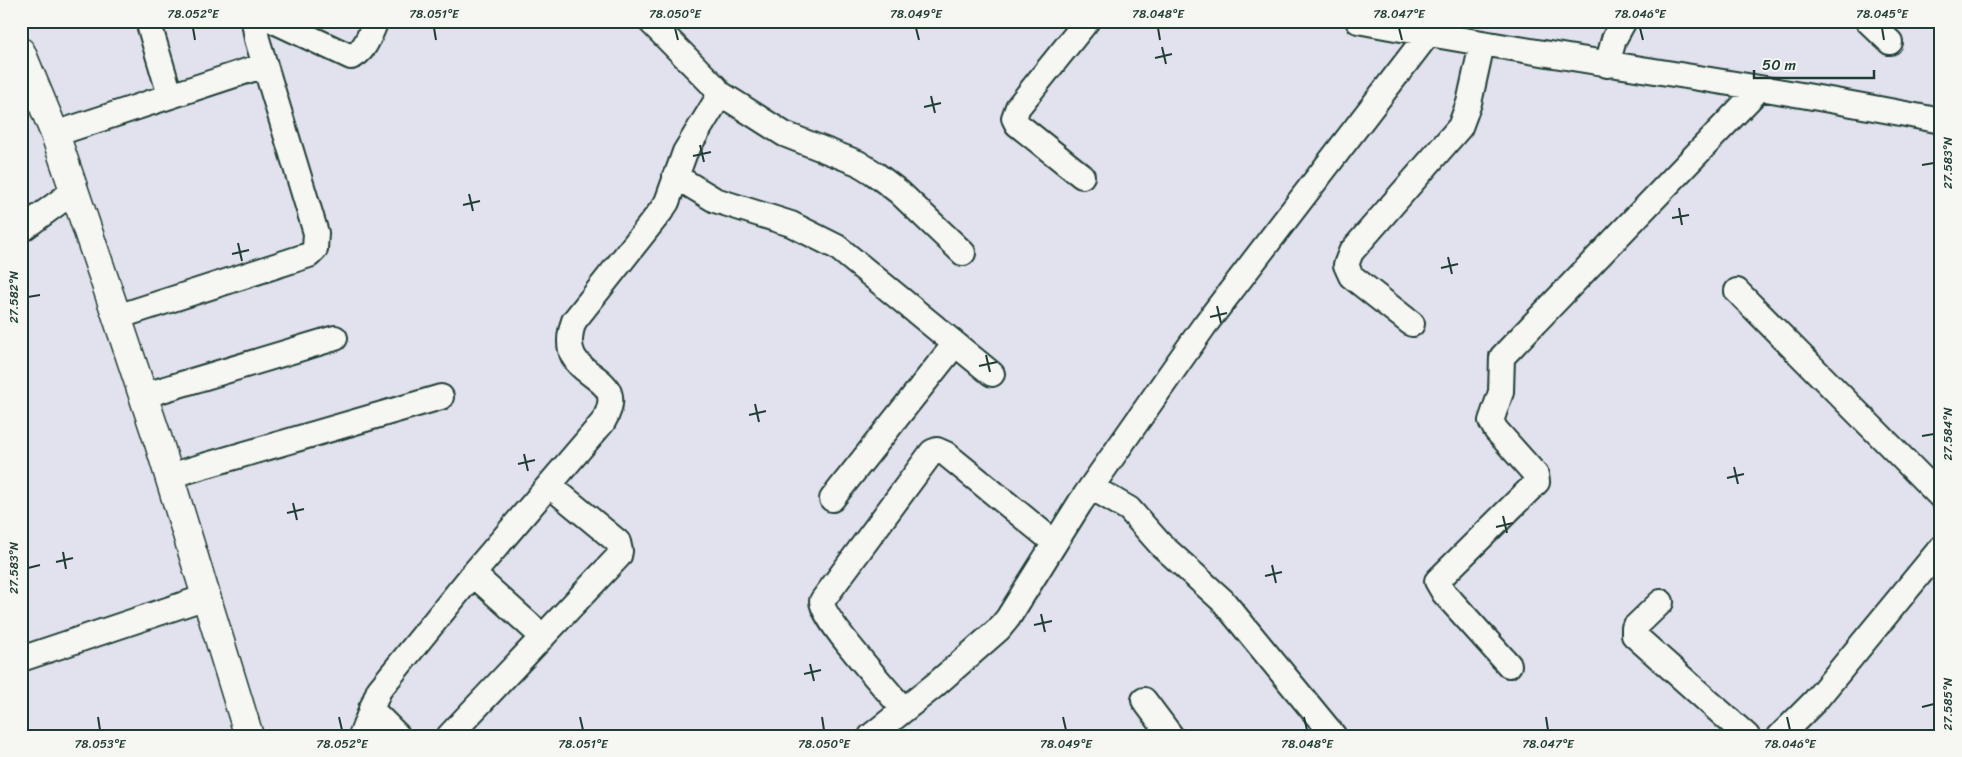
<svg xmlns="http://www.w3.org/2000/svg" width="1962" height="757" viewBox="0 0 1962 757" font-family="Sriracha,sans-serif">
  <rect width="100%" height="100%" fill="#e2e2ee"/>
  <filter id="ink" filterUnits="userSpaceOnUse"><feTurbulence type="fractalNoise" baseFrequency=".02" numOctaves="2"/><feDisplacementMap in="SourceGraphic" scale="10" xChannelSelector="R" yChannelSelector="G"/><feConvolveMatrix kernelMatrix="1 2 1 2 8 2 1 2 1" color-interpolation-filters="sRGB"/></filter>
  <g filter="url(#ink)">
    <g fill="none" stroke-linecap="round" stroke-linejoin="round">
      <g stroke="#1f3d34" stroke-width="28">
        <path id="minor" d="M148,21L170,95
          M274,21L351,57C365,52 370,34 376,21
          M1358,21C1552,58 1748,82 1941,121
          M1868,21L1890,42
          M1607,65L1614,39L1624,21
          M718,92L784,134L858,163L874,173L899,192L963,253
          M21,101L37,89
          M55,134L265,65
          M675,176L715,200L791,224L837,247L992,374
          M1082,176L1017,124L1014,118L1018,107L1087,21
          M21,230L74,191
          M1737,291L1941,497
          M117,317L309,255L315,249L316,233L257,39L254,21
          M1412,324L1351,276L1346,265L1351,252L1460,127L1469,103L1482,44
          M142,396L335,338
          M169,476L441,397
          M1091,487L1129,509L1160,544L1223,601L1334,736
          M832,499L955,344
          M473,574L543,637
          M1661,602L1634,628V635L1747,736
          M21,659L206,597
          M1509,665L1444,593L1437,581L1537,482L1536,475L1496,430L1491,421L1501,392L1502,357L1759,89
          M1144,700L1171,736
          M371,709L398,736
          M904,710C889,692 822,619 822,601L932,452L937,450L946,454L1055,543
          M361,736L379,690L473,574L603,422C635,367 551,385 574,321L661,211L667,202L685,152L718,98L716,88L650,21
          M449,736L619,556L620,551L618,542L549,485
          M871,736L934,686L999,629L1008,618L1080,503L1204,326L1428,34
          M1780,736L1815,701L1941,548"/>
      </g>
      <g stroke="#1f3d34" stroke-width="31">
        <path id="major" d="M21,52L55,134L117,317L158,440L249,736"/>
      </g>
      <use href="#minor" stroke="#f6f6f2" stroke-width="24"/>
      <use href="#major" stroke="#f6f6f2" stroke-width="28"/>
    </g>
  </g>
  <path fill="none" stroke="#1f3d34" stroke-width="2" d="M193,28L195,40M434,28L436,40M675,28L678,40M916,28L919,40M1158,28L1160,40M1399,28L1402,40M1640,28L1643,40M1882,28L1884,40M1162,47L1166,64M1155,58L1172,54M931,96L935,113M924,107L941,103M700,145L704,162M693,156L711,152M1922,165L1934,163M469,194L473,211M463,205L480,201M1679,208L1682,225M1672,218L1689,215M238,243L242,261M232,254L249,250M1448,257L1452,274M1441,268L1458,264M28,297L40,295M1217,306L1221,323M1210,317L1227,313M986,355L990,372M979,366L997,362M755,404L759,422M749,415L766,411M1922,436L1934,434M524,454L528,471M518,464L535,460M1734,467L1738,484M1727,478L1744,474M293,503L297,520M287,513L304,509M1503,516L1507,533M1496,527L1513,523M63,552L66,569M56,562L73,558M1272,565L1276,583M28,568L40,565M1265,576L1282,572M1041,614L1045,632M1034,625L1052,621M810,664L814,681M804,674L821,670M1922,707L1934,704M98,717L100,730M339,717L342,730M580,717L583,730M822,717L824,730M1063,717L1066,730M1304,717L1307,730M1546,717L1548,730M1787,717L1790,730"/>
  <rect width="1962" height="757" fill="none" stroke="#f6f6f2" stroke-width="55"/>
  <path d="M1754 70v8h120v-8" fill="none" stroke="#1f3d34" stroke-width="2.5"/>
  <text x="1762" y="70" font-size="15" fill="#1f3d34" stroke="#f6f6f2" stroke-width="4" paint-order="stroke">50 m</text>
  <rect x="28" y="28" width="1906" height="702" fill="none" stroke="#1f3d34" stroke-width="2"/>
  <g font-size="12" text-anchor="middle" fill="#1f3d34">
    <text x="193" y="18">78.052°E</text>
    <text x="434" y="18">78.051°E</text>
    <text x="675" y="18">78.050°E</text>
    <text x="916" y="18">78.049°E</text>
    <text x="1158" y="18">78.048°E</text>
    <text x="1399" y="18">78.047°E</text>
    <text x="1640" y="18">78.046°E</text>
    <text x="1882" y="18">78.045°E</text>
    <text transform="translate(1948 163) rotate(-90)" y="4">27.583°N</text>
    <text transform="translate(14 297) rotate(-90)" y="4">27.582°N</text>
    <text transform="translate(1948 434) rotate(-90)" y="4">27.584°N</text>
    <text transform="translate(14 568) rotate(-90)" y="4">27.583°N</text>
    <text transform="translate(1948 704) rotate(-90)" y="4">27.585°N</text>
    <text x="100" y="748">78.053°E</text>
    <text x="342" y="748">78.052°E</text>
    <text x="583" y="748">78.051°E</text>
    <text x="824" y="748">78.050°E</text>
    <text x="1066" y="748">78.049°E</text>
    <text x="1307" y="748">78.048°E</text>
    <text x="1548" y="748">78.047°E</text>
    <text x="1790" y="748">78.046°E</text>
  </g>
</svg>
